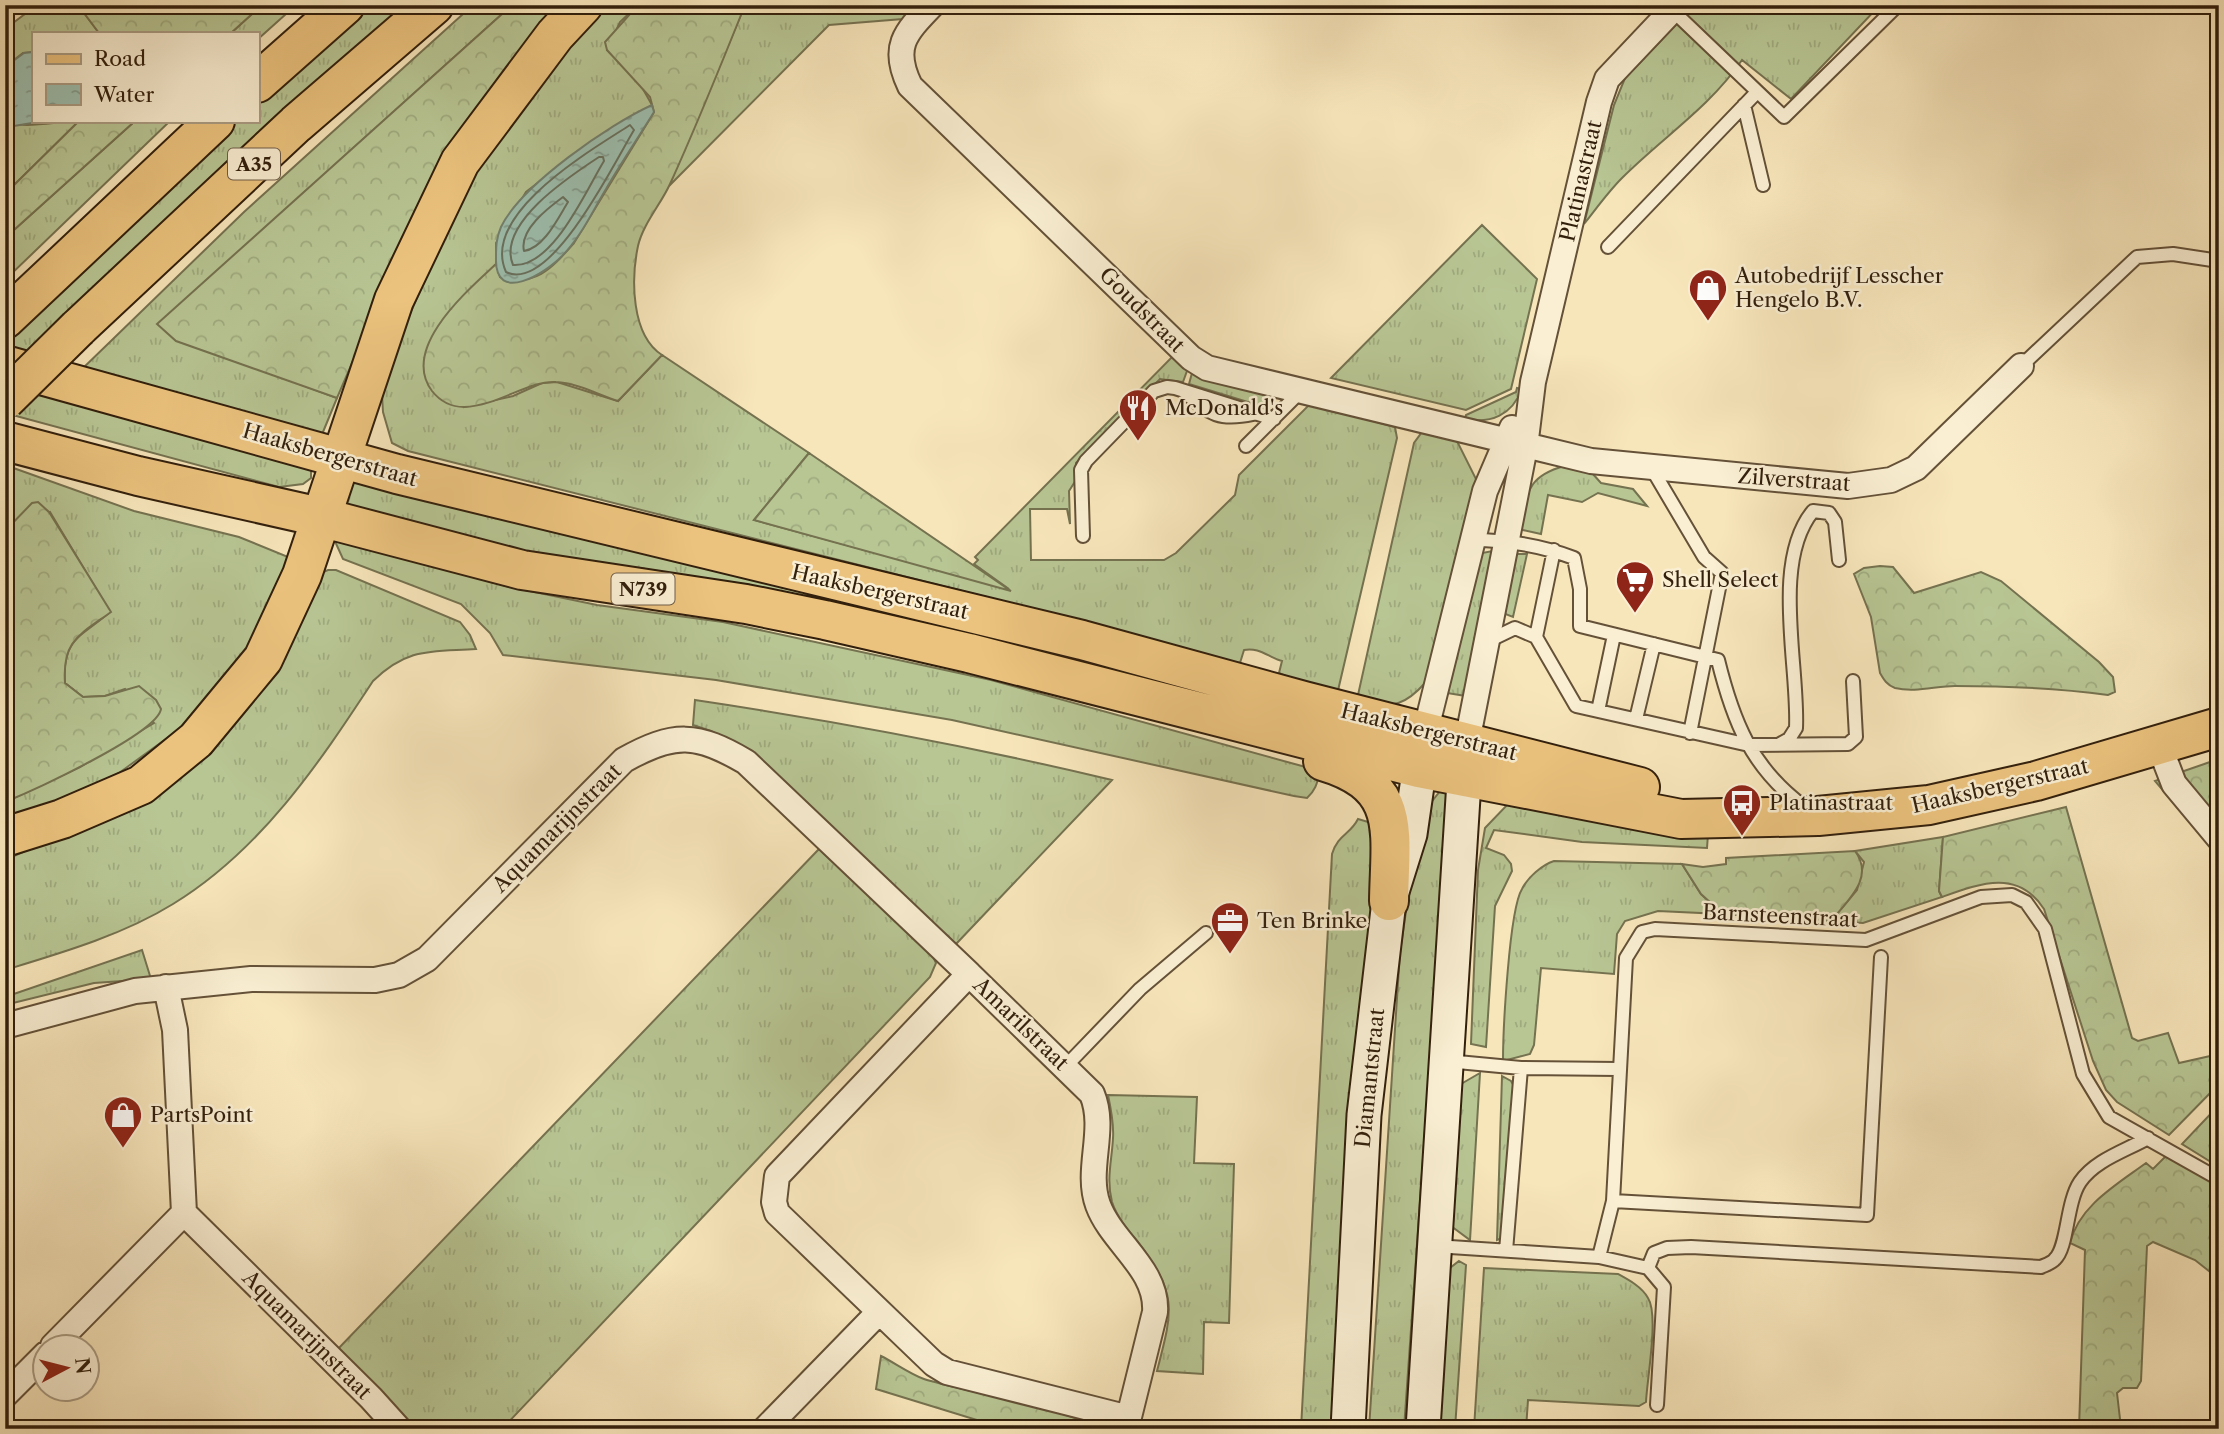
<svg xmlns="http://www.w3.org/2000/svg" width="2224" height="1434" viewBox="0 0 2224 1434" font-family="'Libre Caslon Text',serif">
  <defs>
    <pattern id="grass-tufts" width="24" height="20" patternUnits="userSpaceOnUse" patternTransform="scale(1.75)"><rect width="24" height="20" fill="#b8c694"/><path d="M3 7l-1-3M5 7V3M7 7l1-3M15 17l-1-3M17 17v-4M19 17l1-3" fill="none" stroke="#9faa7e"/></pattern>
    <pattern id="forest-crowns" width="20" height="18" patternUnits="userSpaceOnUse" patternTransform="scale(1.75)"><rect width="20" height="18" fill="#b8c694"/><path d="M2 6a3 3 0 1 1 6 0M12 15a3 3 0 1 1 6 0" fill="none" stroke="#9faa7e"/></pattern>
    <pattern id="water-ripples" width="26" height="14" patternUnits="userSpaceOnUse" patternTransform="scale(1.75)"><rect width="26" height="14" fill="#9dc0b0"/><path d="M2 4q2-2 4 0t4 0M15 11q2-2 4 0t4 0" fill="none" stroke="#819b8e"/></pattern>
  </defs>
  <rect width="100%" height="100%" fill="#f8e6bb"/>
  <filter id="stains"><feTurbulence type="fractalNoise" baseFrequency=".00286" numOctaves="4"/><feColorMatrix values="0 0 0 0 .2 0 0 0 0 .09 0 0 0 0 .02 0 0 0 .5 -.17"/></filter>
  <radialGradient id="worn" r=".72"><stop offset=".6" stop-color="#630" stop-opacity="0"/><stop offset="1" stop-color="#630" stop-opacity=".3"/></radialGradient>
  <path fill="url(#grass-tufts)" stroke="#757250" stroke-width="2" d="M37,5H78L99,33H33V52L23,53L5,67V29Z
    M262,5H296L257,40V33H231Z
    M365,5H407L31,357L5,350V343L236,121H257V101Z
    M473,5H512L226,263L267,372L337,398L323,432L319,435L80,371L244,212Z
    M601,5H638L620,22L607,50L639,82L652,105L581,150L526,192L496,243V264L445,317L464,407L513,396L542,383L557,382L618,401L662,355L809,453L754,520L1009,589L974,564L978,560L975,557L1173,356L1188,368L1183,382L1160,379L1076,463V480L1069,491L1070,524L1067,509H1030L1031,560H1164L1176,553L1235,495L1239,475L1310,404L1395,427L1397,438L1336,699L1279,673L1282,661C1268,657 1259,647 1244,650L1240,663L1217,660L1069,618L408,451L392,443L383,412L382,395L389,361L457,208L487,152Z
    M745,5H917L903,19L829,25L669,186Z
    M1695,5H1880L1791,99L1742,60C1709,108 1663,137 1622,178C1608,192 1596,209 1584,224L1614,105L1625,78Z
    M5,121C21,130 58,121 79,121L5,194Z
    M135,121H170L5,280V238Z
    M1482,225L1537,279L1511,389L1466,410L1331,378Z
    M1192,373L1270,395L1273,401L1264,407L1189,384Z
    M5,378L311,470V478L303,484L279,487L5,413Z
    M1517,388L1522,389C1512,415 1491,424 1465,419L1466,415L1516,392Z
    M1422,432L1457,441L1477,481L1425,683C1401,710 1390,705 1356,704L1414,443Z
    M5,465L134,511L239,537L293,559L253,641L181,728L119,773L5,828V802L80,767L154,723L125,689L105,696L83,697L65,683C62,638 80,638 110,612L50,512L5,531Z
    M1564,466L1592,473L1601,483L1633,489L1647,506L1598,493L1582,502L1548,495L1541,534L1523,530L1519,527C1528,493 1526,477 1564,466Z
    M349,471L838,601L794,598L542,561L337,506Z
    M333,537L506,586L597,605L723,622L991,680L1320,771C1317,783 1316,790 1307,798L1294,796L952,720L716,680L503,655L490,633L461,604L343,559Z
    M1498,550L1466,696L1447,693L1482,553Z
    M1514,554H1527L1513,617L1500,612Z
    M328,570H336L460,622L470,635L476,649C431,652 408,647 373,681C318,765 260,851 173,904C123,935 61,953 5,970V860L112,812L321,573Z
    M695,700C836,721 974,747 1112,780L956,944L735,744L711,731L693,725Z
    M1445,785L1448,788L1445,845L1404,1429H1369L1400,952L1417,837L1429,805Z
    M1508,804L1708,834L1707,848L1582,842L1494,830L1486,848L1504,855L1511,864L1512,871L1495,906L1486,1047L1471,1044L1478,870L1485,828Z
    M1358,819L1375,824L1379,857L1334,1429H1301L1332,854C1338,834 1350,835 1358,819Z
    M1943,837L1939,891L1942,897L1863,923L1831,921L1857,890L1864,862L1855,851Z
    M819,849L931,952L936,963L930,977L502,1429H410L394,1405L336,1351Z
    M1554,861L1682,864L1701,894L1723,914L1658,911L1625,921L1617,934L1614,974L1541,968L1534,1045L1530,1054L1503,1061C1503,1032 1509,910 1522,889C1528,877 1542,865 1554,861Z
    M142,950L151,979L94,983L5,1005V997Z
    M1480,1073L1470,1240L1451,1226L1461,1084Z
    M1502,1076L1511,1081L1515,1088L1502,1238L1497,1240Z
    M1108,1095L1197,1097L1194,1163L1234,1164L1229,1323L1204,1322L1203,1374L1157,1371C1173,1309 1178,1295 1138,1242C1128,1230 1117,1217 1112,1202C1106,1179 1112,1160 1113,1138C1114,1124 1111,1109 1108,1095Z
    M2219,1105V1167L2182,1144Z
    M1459,1261L1466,1265L1455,1429H1437L1447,1275L1450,1268Z
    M1484,1268L1618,1274C1629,1280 1642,1287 1648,1298C1659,1315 1647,1379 1646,1402L1639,1406L1528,1400L1526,1429H1474Z"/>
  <path fill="url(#forest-crowns)" stroke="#757250" stroke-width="2" d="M78,5H262L231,33H99Z
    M512,5H564L359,347L337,398L176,341L157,324Z
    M638,5H745C721,65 697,125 670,184C661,204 643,224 638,246C631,279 631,335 662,355L618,401C599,395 577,383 556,382C529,380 498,406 464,407C451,407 440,401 432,391C400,348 467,291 496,264L500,277C536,287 551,269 574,243L654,112L650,97L607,50L605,42Z
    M79,121H135L5,238V194Z
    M809,453L1011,591L754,520Z
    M38,502L49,512L111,612C79,635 62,641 65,683L83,697L105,696L139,686L156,700L161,709C157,734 32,791 5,802V531L32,503Z
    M1880,566L1893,567L1914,593L1981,572L2001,581L2099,662L2113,677L2115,692L2108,695C2057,688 2007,686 1955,686C1936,686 1915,693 1895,688C1887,685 1884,680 1880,673L1871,617L1854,574L1864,568Z
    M2210,762L2219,771V857L2155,781Z
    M2066,807L2132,1038L2138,1041L2168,1033L2179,1063L2219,1054V1084L2169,1135L2117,1102L2106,1090L2093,1061L2044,909C2018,869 1981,883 1942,897L1939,891L1943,837Z
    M1855,851C1875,878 1848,900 1831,921L1723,914L1701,894L1682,864L1703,867L1726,864V858Z
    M2171,1151L2219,1180V1279L2195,1260L2153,1242L2147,1246L2141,1381L2137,1388H2123L2117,1393L2120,1419L2114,1429H2079L2085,1250L2070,1243C2079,1206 2116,1185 2146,1163L2153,1169Z
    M881,1356C895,1363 910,1374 924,1379C954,1389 1081,1412 1096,1429H1006L876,1389Z"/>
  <path fill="url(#water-ripples)" stroke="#72806e" stroke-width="2" d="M33,52V121H44L14,126L5,121V67L24,53Z
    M652,105L654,112C638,138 621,163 606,189C592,212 581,237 562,256C546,273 495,305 496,259C496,248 496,238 501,227C521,185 610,124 652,105Z"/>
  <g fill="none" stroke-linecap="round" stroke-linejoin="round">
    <path stroke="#68705e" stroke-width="2" d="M630,125L634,130C615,161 551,294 506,272C480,214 590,151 630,125Z
      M599,157H603L604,161C586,190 553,268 513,265C496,224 570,176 599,157Z
      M563,197L568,202C558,218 544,248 524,251C519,230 548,208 563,197Z"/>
    <g stroke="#645138" stroke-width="16">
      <path id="service" d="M1672,10L1784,117L1898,5
        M1744,105L1763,185
        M1608,247L1757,92
        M2021,366L2137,257L2173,254L2219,261
        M1186,393C1210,415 1220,421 1253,414
        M1246,446L1301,391
        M1652,469L1704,557L1722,573L1690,733
        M1083,536L1081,470L1086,461L1154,391L1167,387L1175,388L1274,419
        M1472,540C1508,540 1540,545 1574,558L1580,589V626L1718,660C1733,721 1751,767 1803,806
        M1536,637L1554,550
        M1486,642L1515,628L1536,637L1576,706L1749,745L1848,744L1856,737L1853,681
        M1598,711L1614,635
        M1636,719L1654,644
        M1780,744L1789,739L1796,728C1799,666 1771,562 1813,511L1829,513L1835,522L1839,560
        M1447,1061L1521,1068L1618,1069
        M1065,1067L1140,989L1206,933
        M1613,1201L1867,1215L1881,957
        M1435,1246L1599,1257L1648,1268L1664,1287L1657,1405
        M1506,1251L1521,1068
        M1599,1257L1613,1201L1626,958L1642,932L1655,929L1866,940L1981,897L2012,895L2026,902L2045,929L2083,1074L2109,1117L2219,1179
        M1648,1268L1654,1253L1667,1248L1691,1247L2041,1267C2045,1265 2052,1263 2055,1259C2068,1247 2066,1203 2080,1182C2095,1160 2125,1151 2148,1138"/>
    </g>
    <g stroke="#645138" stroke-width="28">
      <path id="minor" d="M932,5C905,33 891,47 910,86L1191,358L1207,368L1591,461L1848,486L1891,480L1916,468L2021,366
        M1425,733L1485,491L1512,428
        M1467,742L1525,447L1533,382L1599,102L1607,79L1677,5
        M2159,745L2174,784L2219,838
        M166,987L175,1030L184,1213L371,1398L399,1429
        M5,1026L135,991L251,979L375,980L399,975L427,959L624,760C674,732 697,733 746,762L969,974
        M53,1346L184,1213
        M5,1395L46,1354
        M765,1429L879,1312
        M1126,1429L1155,1312C1158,1269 1112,1243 1098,1205C1085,1169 1107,1130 1092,1094L969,974L777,1176L774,1202L777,1213L934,1364L947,1372L1129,1418"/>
    </g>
    <g stroke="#321f0c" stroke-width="37">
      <path id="secondary" d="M1348,1429L1364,1115L1389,901L1410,834L1423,744
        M1423,1429L1466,750"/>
    </g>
    <g stroke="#321f0c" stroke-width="42">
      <path id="primary" d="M5,365L397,474L1082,640L1304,701L1640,787
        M5,441L138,476L320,517L522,570L746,604L825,620L969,653L1419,768L1681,819L1818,816L1929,805L2036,781L2219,727
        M1323,761C1404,785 1390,832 1389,901"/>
    </g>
    <g stroke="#321f0c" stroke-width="42">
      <path id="motorway" d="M257,83L345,5
        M5,319L215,121
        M78,328L296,124L434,5
        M5,837L62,819L141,785L196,740L263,659L302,575L394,300L460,162L555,35L583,5"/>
    </g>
    <use href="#service" stroke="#faefd3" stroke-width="12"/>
    <use href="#minor" stroke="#faefd3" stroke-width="24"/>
    <use href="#secondary" stroke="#faefd3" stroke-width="33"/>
    <use href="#primary" stroke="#ecc37e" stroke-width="38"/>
    <use href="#motorway" stroke="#ecc37e" stroke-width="38"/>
    <g stroke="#321f0c" stroke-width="42" stroke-linecap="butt">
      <path id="motorway-bridge" d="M5,400L78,328"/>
    </g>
    <use href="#motorway-bridge" stroke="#ecc37e" stroke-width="38"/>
  </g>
  <defs>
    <g id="shop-pin" transform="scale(2.0125)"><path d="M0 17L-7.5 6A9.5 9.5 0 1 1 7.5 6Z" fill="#8f2418" stroke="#faefd3"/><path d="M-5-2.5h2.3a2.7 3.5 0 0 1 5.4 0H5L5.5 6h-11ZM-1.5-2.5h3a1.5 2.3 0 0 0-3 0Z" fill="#fff"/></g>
    <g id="restaurant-pin" transform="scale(2.0125)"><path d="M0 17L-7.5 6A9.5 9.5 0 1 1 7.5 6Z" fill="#8f2418" stroke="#faefd3"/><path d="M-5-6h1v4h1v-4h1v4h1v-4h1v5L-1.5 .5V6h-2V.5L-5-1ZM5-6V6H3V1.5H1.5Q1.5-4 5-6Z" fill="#fff"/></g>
    <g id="supermarket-pin" transform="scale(2.0125)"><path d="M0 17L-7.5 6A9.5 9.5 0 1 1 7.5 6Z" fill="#8f2418" stroke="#faefd3"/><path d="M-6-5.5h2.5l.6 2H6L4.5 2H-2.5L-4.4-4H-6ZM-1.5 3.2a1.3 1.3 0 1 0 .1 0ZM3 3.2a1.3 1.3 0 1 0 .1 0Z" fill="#fff"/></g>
    <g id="bus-pin" transform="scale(2.0125)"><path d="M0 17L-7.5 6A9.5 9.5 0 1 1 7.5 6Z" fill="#8f2418" stroke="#faefd3"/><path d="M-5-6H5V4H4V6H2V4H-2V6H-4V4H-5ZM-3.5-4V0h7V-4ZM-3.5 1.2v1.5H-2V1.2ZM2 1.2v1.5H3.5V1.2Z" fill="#fff"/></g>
    <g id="office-pin" transform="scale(2.0125)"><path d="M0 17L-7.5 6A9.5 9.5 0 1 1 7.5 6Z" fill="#8f2418" stroke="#faefd3"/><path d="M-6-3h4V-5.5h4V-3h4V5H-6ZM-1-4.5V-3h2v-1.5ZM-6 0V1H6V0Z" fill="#fff"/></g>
  </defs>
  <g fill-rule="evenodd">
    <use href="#shop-pin" x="1708" y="288"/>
    <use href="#restaurant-pin" x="1138" y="408"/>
    <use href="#supermarket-pin" x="1635" y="580"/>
    <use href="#bus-pin" x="1742" y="803"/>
    <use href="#office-pin" x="1230" y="921"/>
    <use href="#shop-pin" x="123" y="1115"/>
  </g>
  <g text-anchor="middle" stroke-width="5" stroke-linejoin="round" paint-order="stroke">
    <g fill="#faefd3" stroke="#6e5d48" stroke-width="2">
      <rect x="228" y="148.5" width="52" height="31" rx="5"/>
      <rect x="611.5" y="573.5" width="63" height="31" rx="5"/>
    </g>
    <g font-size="19" font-weight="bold" fill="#321f0c">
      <text x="254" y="171">A35</text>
      <text x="643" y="596">N739</text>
    </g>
    <g font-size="21" fill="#321f0c" stroke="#faefd3">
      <text transform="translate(1581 181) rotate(-77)" y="7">Platinastraat</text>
      <text transform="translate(1142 310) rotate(45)" y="7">Goudstraat</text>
      <text transform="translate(330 455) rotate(16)" y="7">Haaksbergerstraat</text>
      <text transform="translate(1794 480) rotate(4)" y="7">Zilverstraat</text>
      <text transform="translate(880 592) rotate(13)" y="7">Haaksbergerstraat</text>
      <text transform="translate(1429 732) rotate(14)" y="7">Haaksbergerstraat</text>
      <text transform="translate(2000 786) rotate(-13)" y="7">Haaksbergerstraat</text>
      <text transform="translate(557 828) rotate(-45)" y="7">Aquamarijnstraat</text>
      <text transform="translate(1780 916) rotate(3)" y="7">Barnsteenstraat</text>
      <text transform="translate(1021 1024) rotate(44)" y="7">Amarilstraat</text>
      <text transform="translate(1370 1078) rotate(-84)" y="7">Diamantstraat</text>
      <text transform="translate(307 1335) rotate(45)" y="7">Aquamarijnstraat</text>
    </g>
    <g font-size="21" fill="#321f0c" stroke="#faefd3" text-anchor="start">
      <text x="1735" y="283">Autobedrijf Lesscher<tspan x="1735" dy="24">Hengelo B.V.</tspan></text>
      <text x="1165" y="415">McDonald's</text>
      <text x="1662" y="587">Shell Select</text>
      <text x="1769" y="810">Platinastraat</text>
      <text x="1257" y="928">Ten Brinke</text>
      <text x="150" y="1122">PartsPoint</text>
    </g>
  </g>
  <rect width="2224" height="1434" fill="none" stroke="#f8e6bb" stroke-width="28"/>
  <rect x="7" y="7" width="2210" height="1420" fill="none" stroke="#321f0c" stroke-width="3.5"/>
  <rect x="14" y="14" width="2196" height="1406" fill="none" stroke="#321f0c" stroke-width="2"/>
  <rect x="32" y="32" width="228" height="91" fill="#faefd3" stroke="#aa9c83" stroke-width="2"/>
  <rect x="46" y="54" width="35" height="10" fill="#ecc37e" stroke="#aa9c83" stroke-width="2"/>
  <text x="94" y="66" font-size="21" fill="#321f0c">Road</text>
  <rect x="46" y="84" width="35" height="21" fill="url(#water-ripples)" stroke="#aa9c83" stroke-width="2"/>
  <text x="94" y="102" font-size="21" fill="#321f0c">Water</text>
  <g transform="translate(66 1368) rotate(83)"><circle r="33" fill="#faefd3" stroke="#aa9c83" stroke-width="2"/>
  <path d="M0-5L12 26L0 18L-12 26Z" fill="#8f2418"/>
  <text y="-10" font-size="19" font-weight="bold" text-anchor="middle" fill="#321f0c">N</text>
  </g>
  <rect width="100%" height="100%" filter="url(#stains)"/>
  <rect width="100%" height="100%" fill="url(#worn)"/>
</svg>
